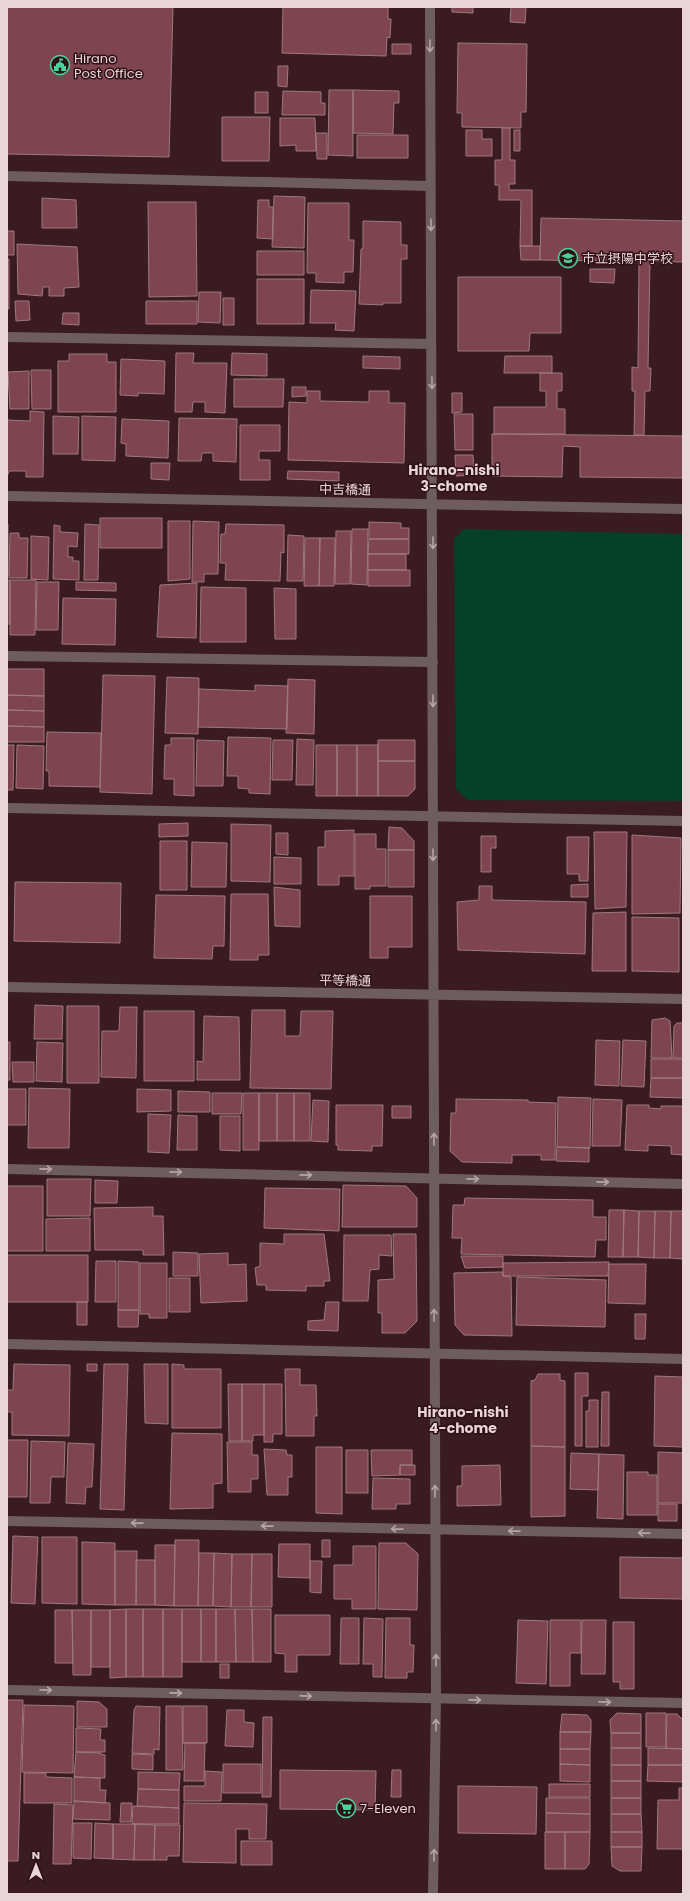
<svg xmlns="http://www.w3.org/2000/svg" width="690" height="1901" viewBox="0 0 690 1901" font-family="Poppins,'Noto Sans JP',sans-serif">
  <rect width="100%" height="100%" fill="#391b21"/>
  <path fill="#063f2a" d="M464,529L683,534V801L467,800L456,789L454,539Z"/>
  <path fill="#7e444f" stroke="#9e797f" d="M7,7H173L169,157L7,154Z
    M283,7H388V19H391L390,38L387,37L386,56L282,53Z
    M452,7H473V13L452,12Z
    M511,7H526L525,23L510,22Z
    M458,43L527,44L526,112H521V128L462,127V113H457Z
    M392,44H411V54H392Z
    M278,66H288L287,87L278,86Z
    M329,90H353V156L328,155Z
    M353,90L399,91V103H394L393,134L353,133Z
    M283,91L321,92V103H325V115H282Z
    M255,92H268V113H255Z
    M222,117H270L269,161H222Z
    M280,118H315L316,151H296V145L280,146Z
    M502,128H510V160H515V184H509V190H532V246H520L521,200H499V185H495V160H502Z
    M466,130H482V139H492V156H466Z
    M514,130H520V151H514Z
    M316,133H327V159H317Z
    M357,135H408V158H357Z
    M274,196L305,197L304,248L272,247Z
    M42,198L76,200L77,228H42Z
    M258,200H269V207H273V239L257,238Z
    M148,202H196L197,296L149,297Z
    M308,203H349V240H354L353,272H344V283L316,282V273H307Z
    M541,218L683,221V262L540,260Z
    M363,221L401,222V245H407V259H401V303H383V305L359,304L361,249H363Z
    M7,231H14V255H7Z
    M17,244L77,247L79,287L64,288V296H49V287H43L42,296L18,294Z
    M520,246H540V260H521Z
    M257,251H304V275H257Z
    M7,259H9V309H7Z
    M639,261H650L648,368H651L650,391H645L644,435H634L635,391H632V367L638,368Z
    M590,269H615L614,283L590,282Z
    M458,277H561V333H530L529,351H458Z
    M257,279H304V324H257Z
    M311,290L356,291L354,331L335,330L336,323H310Z
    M199,292H221L220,323L198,322Z
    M223,298H234V325H223Z
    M15,301H29L30,320L16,321Z
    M146,301H197V324H146Z
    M63,313H79V325L62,324Z
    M176,353H194L193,363H227L225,413L205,412V402H193L192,412H175Z
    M232,353L267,354V376L231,375Z
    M69,354H107V362H116V412H58V361H69Z
    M363,356L400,357V369L363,368Z
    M505,356H552V373H504Z
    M121,359L165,361L164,394L138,393V396L120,395Z
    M31,370H51V409H32Z
    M29,371V409H10L8,372Z
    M540,373H562V391H557V409H565V434H494V407H546V391H540Z
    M234,379H284L283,407H234Z
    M292,387H306V396L292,397Z
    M307,391H320V401L369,402V391H389V403H405L404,463L288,460L289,402L307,403Z
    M452,393H462V412L452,413Z
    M30,411L44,412L43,477H26V471H9L7,477V412V420L30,421Z
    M454,414H473V450H455Z
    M53,416L79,417L78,454H53Z
    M82,416L116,417L115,461L82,460Z
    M179,418L237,419L236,462L213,461V453H202L201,461H178Z
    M122,419L169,421L168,458L126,456V444L121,443Z
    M240,425H280V451H259V460H270V480H240Z
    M492,434L683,436V478L580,477V447L563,446L562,477L492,476Z
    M455,455H473L474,475L456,476Z
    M151,463H170L169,480L151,479Z
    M288,471L339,472V481L287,479Z
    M100,518H162V548H100Z
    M168,521H190V579L168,581Z
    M193,521L219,522L218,574H204V582H192Z
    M369,522L401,523V528H409V539H369Z
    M7,524H8V576H7Z
    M85,524L99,525L98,580H84Z
    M226,524L284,525V553L281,552L280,581L225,580L226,563H220L221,534H225Z
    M54,525L60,526V532L78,533L77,547L68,546V557H73V561H79V580L53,579Z
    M352,529H368L367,585L351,584Z
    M336,531H351L350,584H335Z
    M10,533H19V538H28L27,578H9Z
    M288,535L304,536L303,581H287Z
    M31,536L49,537L48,580L31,579Z
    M305,538H320L319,586H304Z
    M320,538H335L334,586H319Z
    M369,539H409V554H368Z
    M368,554H406V570H368Z
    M368,570H410V586H368Z
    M7,580H10V624H7Z
    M10,580H36L35,635H10Z
    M37,582H59L58,630H36Z
    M76,582L116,583V591L76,590Z
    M197,583L196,638L157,637L160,585Z
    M201,587L246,588V642H200Z
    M274,588L296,589V639H275Z
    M63,598L116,599L115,645L62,644Z
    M7,669H44V696L7,695Z
    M103,675L155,676L152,794L100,792Z
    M167,677L199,678L198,734L165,733Z
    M288,679L315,680L314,734L286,733Z
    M255,685L288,686L287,729L198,727L199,689L255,691Z
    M7,695L44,696V711L7,710Z
    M7,710L44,711V727L7,726Z
    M7,726L44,727V742H7Z
    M47,732L101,733L100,787L49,786V771H46Z
    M228,737L271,738L270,794L249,793V789L238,788V776H227Z
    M171,738H194V796L174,795V779H164L165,745H171Z
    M297,739L314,740L313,785H296Z
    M197,740L224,741L223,786H196Z
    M273,740H293L292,780H272Z
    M378,740H415V761H378Z
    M7,745H14L13,790H7Z
    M17,745L44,746L43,789L16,788Z
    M316,745H337V796H316Z
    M337,745H357V796H337Z
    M357,745H378V796H357Z
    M378,761H415V789L408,796H378Z
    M188,823V836L159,837V824Z
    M231,824L271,825L270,882L231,881Z
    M389,827L402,828L414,841V850H388Z
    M354,830V876H339V885H318V847H325V831Z
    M594,832H627L626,907L595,909Z
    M276,833H288V855L276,854Z
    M355,834H376V849H386V886H370V889H355Z
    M632,835L681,838L680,913L632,914Z
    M481,836H496V848H491V872H481Z
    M567,837H589L588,881H579V874H567Z
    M160,841H187V890H160Z
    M192,842L227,843L226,887H191Z
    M388,850H414V887H388Z
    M274,857L301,858V884H274Z
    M15,882L121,883L120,943L14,941Z
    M588,884V897H571V885Z
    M479,886H492V900L586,902L585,954L458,950L457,902L479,900Z
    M274,887L300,890V927L275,926Z
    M231,894H268L269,955H258V960H230Z
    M156,895L225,896L224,946H213L212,959L154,958Z
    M370,896H412V947H388V958H370Z
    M626,912V971H592L593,913Z
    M632,917L679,918V972L632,971Z
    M35,1005L63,1006L62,1039H34Z
    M67,1006H99V1083H67Z
    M120,1007H137L136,1078L101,1077L102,1031H119Z
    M252,1010H285V1036H300L301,1011H333L331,1089L250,1088Z
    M144,1011H194V1081H144Z
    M204,1016L239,1017L240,1080H197V1061L203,1062Z
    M665,1018L670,1021L672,1058H651L652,1020Z
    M677,1023H683V1058H673L674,1026Z
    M596,1040L620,1041L619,1086L595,1085Z
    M623,1040L646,1041L644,1087L621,1086Z
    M7,1042H10V1080H7Z
    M37,1042L63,1043L62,1082L36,1081Z
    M651,1059H683V1078H651Z
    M12,1062H34V1082H13Z
    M651,1078H683V1098L650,1097Z
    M29,1088L70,1089L69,1148H28Z
    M7,1089H26V1125H7Z
    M137,1089L171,1090V1111L137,1112Z
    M178,1091L210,1092V1112H178Z
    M212,1093H242L241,1114H212Z
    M243,1093H259V1150H243Z
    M259,1093H277V1141H259Z
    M277,1093H294V1141H277Z
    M294,1093H310V1141H294Z
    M558,1097L591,1098L590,1148L557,1147Z
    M456,1099L528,1100V1102L556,1103L555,1160H541V1155H512V1163L462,1162L450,1151L451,1113H456Z
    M593,1099L622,1100L620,1146H592Z
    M313,1100L329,1101L328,1142L311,1141Z
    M336,1105H383L382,1146H372V1151L338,1150V1145H336Z
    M627,1105H649V1108L661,1109V1106H683V1155L671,1154V1146L648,1145V1151L625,1150Z
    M392,1106H411V1118H392Z
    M148,1114L171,1115L169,1153L148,1152Z
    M178,1115L197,1116V1150H177Z
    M220,1116H240V1151L220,1150Z
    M557,1147L589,1148V1162L556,1161Z
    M47,1179H91L90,1216H47Z
    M95,1180L118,1181L117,1203H95Z
    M343,1185L406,1186L417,1198V1227H342Z
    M7,1186H43V1251H7Z
    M265,1188L340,1189L339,1231L264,1228Z
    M465,1198L593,1200V1217H606V1240H596L595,1257L461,1254L462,1238H452L453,1205H464Z
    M153,1207V1216H163L164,1255H143V1250H95L94,1208Z
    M609,1210H624L623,1257H608Z
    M624,1210L639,1211L638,1257H623Z
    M639,1211H655L654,1258L638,1257Z
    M655,1211H671L670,1258H654Z
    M671,1211H683V1259L670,1258Z
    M90,1218V1251H46V1219Z
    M284,1234H324L330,1281H324V1286H306V1291L266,1290V1285H257L255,1268L260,1266V1243L284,1244Z
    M393,1234H416L417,1321L405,1333H382V1313H378V1280L394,1279Z
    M344,1235H391L392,1256L379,1255V1269L370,1270L368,1301H343Z
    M173,1252L198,1253V1276H173Z
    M228,1253V1265L246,1264L247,1301L201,1303L199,1254Z
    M7,1255H88V1302H7Z
    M461,1256H503V1267L465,1268Z
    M96,1261H116V1302H95Z
    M118,1261L139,1262V1310H118Z
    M609,1262L608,1276H503V1263Z
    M140,1263H167V1318H149V1314H140Z
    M609,1264H646L645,1304L608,1303Z
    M503,1272V1276L511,1277L512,1336L464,1335L455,1325L454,1273Z
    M517,1277L606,1280L605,1327L516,1325Z
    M169,1278H190V1312H169Z
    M77,1302H87V1325H77Z
    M326,1302H339L338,1331L308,1330V1321L324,1320Z
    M118,1310H139L138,1327H118Z
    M635,1314H646L645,1339H635Z
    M14,1364L70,1365L69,1436L12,1435V1412H7V1390H13Z
    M87,1364H97V1371H87Z
    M104,1364H128L124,1510L100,1509Z
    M144,1364H168V1424L145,1423Z
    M172,1364L184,1365V1369H221V1428H172Z
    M285,1369H300V1385H316L317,1416H314V1436H286Z
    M575,1373H588V1396H582V1446H575Z
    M538,1374H560V1380L565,1381V1447L531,1446V1381L535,1380Z
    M655,1376L683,1377V1447L654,1446Z
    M228,1384H242V1441H229Z
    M242,1384H264V1435H253V1441H242Z
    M264,1384H282V1434H273V1442H264Z
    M602,1392H609V1446H601Z
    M589,1400H598V1447H586V1411H589Z
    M172,1433L222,1434V1483L213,1484V1508L170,1509Z
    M7,1440H28L27,1497H7Z
    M31,1441L65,1442L64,1477H51L50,1503H30Z
    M227,1442H252V1455H258V1479H251V1492H228Z
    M68,1443L94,1444L92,1487H86L85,1504L66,1503Z
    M531,1446L565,1447V1516L531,1517Z
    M316,1447H342V1514L316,1513Z
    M264,1449L286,1450L287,1455H292V1477H288V1495H267Z
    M346,1450H368V1493H346Z
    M371,1450H412V1465H400V1475L372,1476Z
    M658,1452L683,1453V1503H658Z
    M571,1453L599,1454L598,1490L570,1489Z
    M599,1454L624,1455L623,1519L597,1518Z
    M400,1465H415V1475H400Z
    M500,1465L501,1505L457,1506V1486H462V1466Z
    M627,1472H648V1475H657V1515H627Z
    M373,1478L410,1479V1504H396V1509H372Z
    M658,1504H677V1521H658Z
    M13,1536L38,1537L35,1604L11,1603Z
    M42,1537H77V1604L42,1603Z
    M175,1540H199L198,1606H174Z
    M322,1540H330V1557H322Z
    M82,1542L115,1543V1605L82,1604Z
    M379,1543H406L418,1554L417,1610L378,1609Z
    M279,1544H310V1578L278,1577Z
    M155,1545H175L174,1606L155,1605Z
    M353,1546H376V1609H352V1599H334V1565H353Z
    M115,1551H137L136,1605H115Z
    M199,1553H214L213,1606H198Z
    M214,1553L232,1554L231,1607L213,1606Z
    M232,1554H252L251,1607H231Z
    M252,1554H272V1607H251Z
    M620,1557L683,1558V1599L620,1598Z
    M136,1560H155V1605H136Z
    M310,1561H322L321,1593L310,1592Z
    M126,1609V1677L110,1678V1610Z
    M126,1609H143V1677H126Z
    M143,1609H163V1677H143Z
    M163,1609H182V1677H163Z
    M182,1609H201V1662H182Z
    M201,1609H216V1662H201Z
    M216,1609H235L236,1662H216Z
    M235,1609H252L253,1662H236Z
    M252,1609H271V1662H253Z
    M55,1610H72L73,1663H55Z
    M72,1610H91V1675H73Z
    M91,1610H110V1667H91Z
    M275,1615H330V1655H297V1672H285V1654L275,1653Z
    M341,1618H359V1664H340Z
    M364,1618L383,1619L382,1677H373V1664H363Z
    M386,1618H410V1645H414L413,1672H407V1678H385Z
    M518,1620L548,1621L546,1684L516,1683Z
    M550,1620H581V1653H570V1686H550Z
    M582,1620H606L605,1674H581Z
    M613,1622H634V1689H620V1682H613Z
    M220,1664H229V1678H220Z
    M7,1700H23L18,1861H7Z
    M77,1701L99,1702L107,1709V1727H77Z
    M24,1705L74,1706L73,1773L22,1772Z
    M136,1706L160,1707L159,1750L154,1749V1754L132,1753L134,1710Z
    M166,1706H182L183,1770H166Z
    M183,1706H207V1743H183Z
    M227,1710H244V1722L254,1723L253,1747L225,1746Z
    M617,1713L641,1714V1733H611L610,1720Z
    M646,1713H666V1747H646Z
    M562,1714L587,1715L591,1720V1732H560Z
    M667,1714H677L683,1720V1749L666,1748Z
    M263,1717H272L271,1797H262Z
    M76,1728L101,1729L100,1740H105V1752H76Z
    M560,1732H591L590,1749H560Z
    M611,1733H641V1748H611Z
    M185,1743H205L204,1781H184Z
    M611,1748H641V1765H611Z
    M648,1748L683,1749V1765H648Z
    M560,1749H590V1765L560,1764Z
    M76,1752L101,1753V1754L105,1755V1778L74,1777Z
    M132,1754L153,1755V1770L132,1769Z
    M223,1764H261V1793H223Z
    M560,1764L590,1765V1782L560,1781Z
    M611,1765H641V1781H611Z
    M648,1765H683V1782L647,1781Z
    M280,1770L376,1771L375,1810L280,1809Z
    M392,1770H401V1797H391Z
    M205,1771L222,1772L221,1801H184V1786H205Z
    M138,1772L180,1773L179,1790L138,1789Z
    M24,1773H46V1777L72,1778V1803H24Z
    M74,1777L100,1778V1790H106L105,1803L74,1801Z
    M611,1781H641V1798H611Z
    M549,1784H590V1797H549Z
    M458,1786L537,1787L536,1834L458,1833Z
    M679,1788H683V1849H657L658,1800H679Z
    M138,1789L179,1790V1808L137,1806Z
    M546,1798H590V1814L546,1813Z
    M611,1798H641V1814H611Z
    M74,1801L110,1803V1820L73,1819Z
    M121,1803H132L131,1822H120Z
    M184,1803L267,1804L266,1839H249V1829H236V1863L183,1862Z
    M54,1804L73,1805L71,1864H53Z
    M133,1806L179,1808V1824H132Z
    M546,1813L590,1814V1832H546Z
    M611,1814H641L642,1832H611Z
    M73,1823H92L91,1859L73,1858Z
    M95,1823L113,1824V1859L94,1858Z
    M113,1824H135L134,1860L113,1859Z
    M135,1824L155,1825L154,1860H134Z
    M155,1825H180L179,1856H167V1860H154Z
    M545,1832H565V1869H545Z
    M565,1832H590L589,1864L585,1869H565Z
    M611,1832H642V1847H611Z
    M241,1841H272V1865H241Z
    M611,1847H642L641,1871H620L612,1866Z"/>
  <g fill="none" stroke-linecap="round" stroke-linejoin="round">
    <path stroke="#6d5d5f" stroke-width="10" d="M430,7L436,1699L433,1894
      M7,176L430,186
      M7,337L431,344
      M7,496L683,509
      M7,656L433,662
      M7,808L683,821
      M7,987L683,999
      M7,1169L683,1184
      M7,1344L683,1359
      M7,1521L683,1534
      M7,1690L683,1703"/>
  </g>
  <defs><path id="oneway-shaft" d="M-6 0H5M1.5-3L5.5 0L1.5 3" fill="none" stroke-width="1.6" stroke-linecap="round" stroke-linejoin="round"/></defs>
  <g stroke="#b7a4a7">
    <use href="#oneway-shaft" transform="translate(430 46) rotate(90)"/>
    <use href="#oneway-shaft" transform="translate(431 225) rotate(90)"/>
    <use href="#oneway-shaft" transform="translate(432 383) rotate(89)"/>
    <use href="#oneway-shaft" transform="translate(433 543) rotate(90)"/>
    <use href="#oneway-shaft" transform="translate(433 701) rotate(90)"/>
    <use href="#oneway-shaft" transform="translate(433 855) rotate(90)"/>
    <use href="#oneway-shaft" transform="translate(434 1139) rotate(-90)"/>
    <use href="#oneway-shaft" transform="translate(46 1169) rotate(1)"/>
    <use href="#oneway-shaft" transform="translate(176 1172) rotate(1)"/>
    <use href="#oneway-shaft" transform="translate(306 1175) rotate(1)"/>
    <use href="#oneway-shaft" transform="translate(473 1179) rotate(1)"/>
    <use href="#oneway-shaft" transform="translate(603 1182) rotate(1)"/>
    <use href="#oneway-shaft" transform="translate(434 1315) rotate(-90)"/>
    <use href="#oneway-shaft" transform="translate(435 1491) rotate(-90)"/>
    <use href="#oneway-shaft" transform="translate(137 1523) rotate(-179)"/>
    <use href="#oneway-shaft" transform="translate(267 1526) rotate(-179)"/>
    <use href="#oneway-shaft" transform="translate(397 1529) rotate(-179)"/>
    <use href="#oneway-shaft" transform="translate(514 1531) rotate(-179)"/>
    <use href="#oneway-shaft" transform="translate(644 1533) rotate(-179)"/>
    <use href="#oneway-shaft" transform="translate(436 1660) rotate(-90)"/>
    <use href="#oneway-shaft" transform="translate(46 1690) rotate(1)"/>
    <use href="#oneway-shaft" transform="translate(176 1693) rotate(1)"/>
    <use href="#oneway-shaft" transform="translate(306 1696) rotate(1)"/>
    <use href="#oneway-shaft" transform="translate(475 1700) rotate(1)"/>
    <use href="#oneway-shaft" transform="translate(605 1702) rotate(1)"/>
    <use href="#oneway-shaft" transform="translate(436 1725) rotate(-89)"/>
    <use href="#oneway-shaft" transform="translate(434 1855) rotate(-89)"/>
  </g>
  <defs>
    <g id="civic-ring" transform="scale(1)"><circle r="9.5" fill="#2e1117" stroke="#4ad49c" stroke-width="1.5"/><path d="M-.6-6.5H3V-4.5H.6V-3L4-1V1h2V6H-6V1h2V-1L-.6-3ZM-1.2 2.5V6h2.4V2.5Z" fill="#4ad49c"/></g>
    <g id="school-ring" transform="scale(1)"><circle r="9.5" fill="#2e1117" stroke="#4ad49c" stroke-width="1.5"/><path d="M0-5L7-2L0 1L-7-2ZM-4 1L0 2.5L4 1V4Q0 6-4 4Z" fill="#4ad49c"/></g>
    <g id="supermarket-ring" transform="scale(1)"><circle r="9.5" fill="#2e1117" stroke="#4ad49c" stroke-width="1.5"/><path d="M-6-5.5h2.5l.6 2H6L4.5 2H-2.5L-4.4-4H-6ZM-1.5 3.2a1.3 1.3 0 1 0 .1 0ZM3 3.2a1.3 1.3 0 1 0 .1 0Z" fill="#4ad49c"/></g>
  </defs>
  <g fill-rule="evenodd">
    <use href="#civic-ring" x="60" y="65"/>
    <use href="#school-ring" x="568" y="258"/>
    <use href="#supermarket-ring" x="346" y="1808"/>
  </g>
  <g text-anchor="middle" stroke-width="3" stroke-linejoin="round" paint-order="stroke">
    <g font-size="13" fill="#e9d4d7" stroke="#2e1117" text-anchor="start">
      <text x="74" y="63">Hirano<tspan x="74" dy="15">Post Office</tspan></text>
      <text x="582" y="263">市立摂陽中学校</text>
      <text x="360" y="1813">7-Eleven</text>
    </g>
    <g font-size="13" fill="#e9d4d7" stroke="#2e1117">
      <text transform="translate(345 489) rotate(1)" y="5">中吉橋通</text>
      <text transform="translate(345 980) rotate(1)" y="5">平等橋通</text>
    </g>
    <g font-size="14" font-weight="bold" fill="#e9d4d7" stroke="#2e1117">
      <text x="454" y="475">Hirano-nishi<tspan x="454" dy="16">3-chome</tspan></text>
      <text x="463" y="1417">Hirano-nishi<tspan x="463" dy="16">4-chome</tspan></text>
    </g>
  </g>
  <rect width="690" height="1901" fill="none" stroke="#e9d4d7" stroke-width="16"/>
  <g transform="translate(36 1865)" stroke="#2e1117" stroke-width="3" paint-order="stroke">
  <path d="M0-3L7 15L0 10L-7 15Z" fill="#e9d4d7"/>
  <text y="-6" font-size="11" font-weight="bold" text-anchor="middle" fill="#e9d4d7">N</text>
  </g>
</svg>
